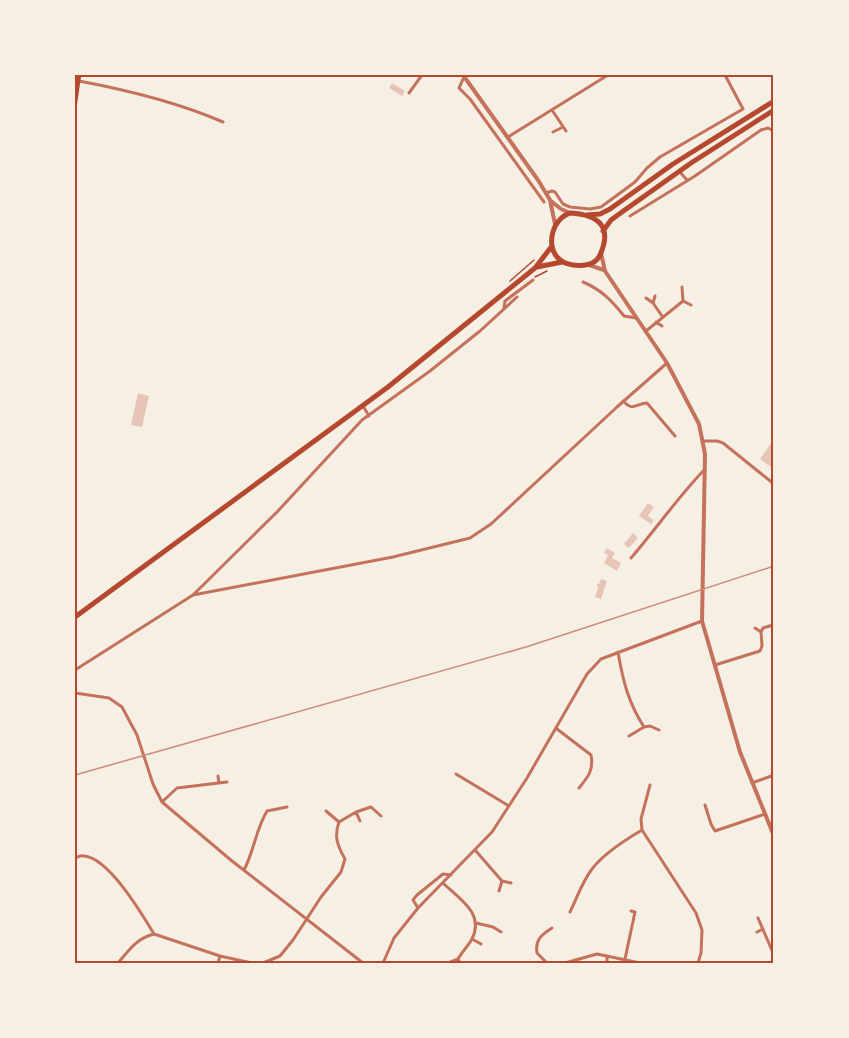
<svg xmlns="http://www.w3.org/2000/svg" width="849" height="1038" viewBox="0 0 849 1038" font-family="'Public Sans',sans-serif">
  <rect width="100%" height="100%" fill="#f6efe4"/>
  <path fill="#e6c5b7" d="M392,83L405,91L402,96L389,88Z
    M138,393L149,396L142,427L131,425Z
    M774,439L772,451L774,469L760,459Z
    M648,503L654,507L648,516L654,520L651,524L639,516Z
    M633,533L638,538L629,548L624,544Z
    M607,548L615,553L612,558L621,563L617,571L604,563L608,555L604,553Z
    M601,579L607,581L601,599L595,597L598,589L597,584H599Z"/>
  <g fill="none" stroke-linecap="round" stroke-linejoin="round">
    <path stroke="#b5482f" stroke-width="1.5" d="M535,277L547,271
      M510,281L534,260"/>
    <path stroke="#c5725c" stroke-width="3" d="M464,77L459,88L470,99L544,202
      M79,81C127,90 177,102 223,122
      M409,93L422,75
      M552,110L566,131
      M553,132L563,127
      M508,137L608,75
      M679,171L687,180
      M546,193L552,191L555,192L563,204L570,207L590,209L601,207L635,182L647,168L660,157L743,109L725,75
      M630,216L695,176L761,130L768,128L774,131
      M583,282C602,290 612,301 624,316L636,318
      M646,298L653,303L662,316
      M683,301L691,305
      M653,303L655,296
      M504,308L505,301L533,280
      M656,322L662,326
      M646,331L683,301L682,287
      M623,401C634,412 634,404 647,403L675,436
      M363,406L369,416
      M703,441H717L723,443L774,484
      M631,558C656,529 678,497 705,469
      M193,595L393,557L470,538L491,524L617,407L667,363
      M761,632L763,628L773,625
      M618,652C623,681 628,702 644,727L650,726L659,730
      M715,665L760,651L762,646L761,632L755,628
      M75,670L193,595L277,512L362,420L430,371L480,331L517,297
      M75,693L109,698L122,707L137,735L153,784L162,802L232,861L363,963
      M557,729L591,755C594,770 588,777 579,788
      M629,736L644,727
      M456,774L509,806
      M218,776L219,783
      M752,783L774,775
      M162,802L177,788L227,782
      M705,805L711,824L715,831L765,814
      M326,811L339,822
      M356,812L360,821
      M642,830L641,819L650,785
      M475,850L502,881L511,883
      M75,858C78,857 81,855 84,856C109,858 142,914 154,934
      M244,870C254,851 256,829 267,811L287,807
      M443,883C459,899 485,913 472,939C468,946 462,952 458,959L460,963
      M499,891L502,881
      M418,908L413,900L417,895L443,874L451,875
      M570,912C577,898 582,882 592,869C604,853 625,840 642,830L696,913L702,930L701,953L698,963
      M758,918L774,955
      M476,923L493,927L501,932
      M757,932L763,929
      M472,939L481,944
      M625,959L635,912L631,911
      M118,963C129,950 137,938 154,934L220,956L252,963
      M218,963L220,956
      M263,963L280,956L293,940L321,897L341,872L345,859C337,845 334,836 339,822L356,812L371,807L381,816
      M383,963L394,938L418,908L492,832L527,778L587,674L601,659L702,621
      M448,963L458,959
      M547,963L537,953C535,940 541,935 552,928
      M565,963L597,954L640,963
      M607,963V957"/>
    <path stroke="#c5725c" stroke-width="4" d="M463,75L538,180L550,200L555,224
      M551,201L561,209L570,213
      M601,253L605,271L667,363L699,424L705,454L702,621L740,752L774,836
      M589,265L604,270"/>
    <path stroke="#b5482f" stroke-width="4.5" d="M75,103L79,75"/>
    <path stroke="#b5482f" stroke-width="5" d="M571,213C598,215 613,226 600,255C594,269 567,268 558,258C545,245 553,217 571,213Z
      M587,215L600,214L610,209L673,164L774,101
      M603,231L611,220L622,212L691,163L774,110
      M537,267L562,262
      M75,617L388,387L535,268L552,246"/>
    <path stroke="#cf8b77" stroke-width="1.5" d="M75,775L526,647L774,566"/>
  </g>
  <rect width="849" height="1038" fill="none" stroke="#f6efe4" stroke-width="153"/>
  <rect x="76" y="76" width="696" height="886" fill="none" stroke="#b5482f" stroke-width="2"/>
</svg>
